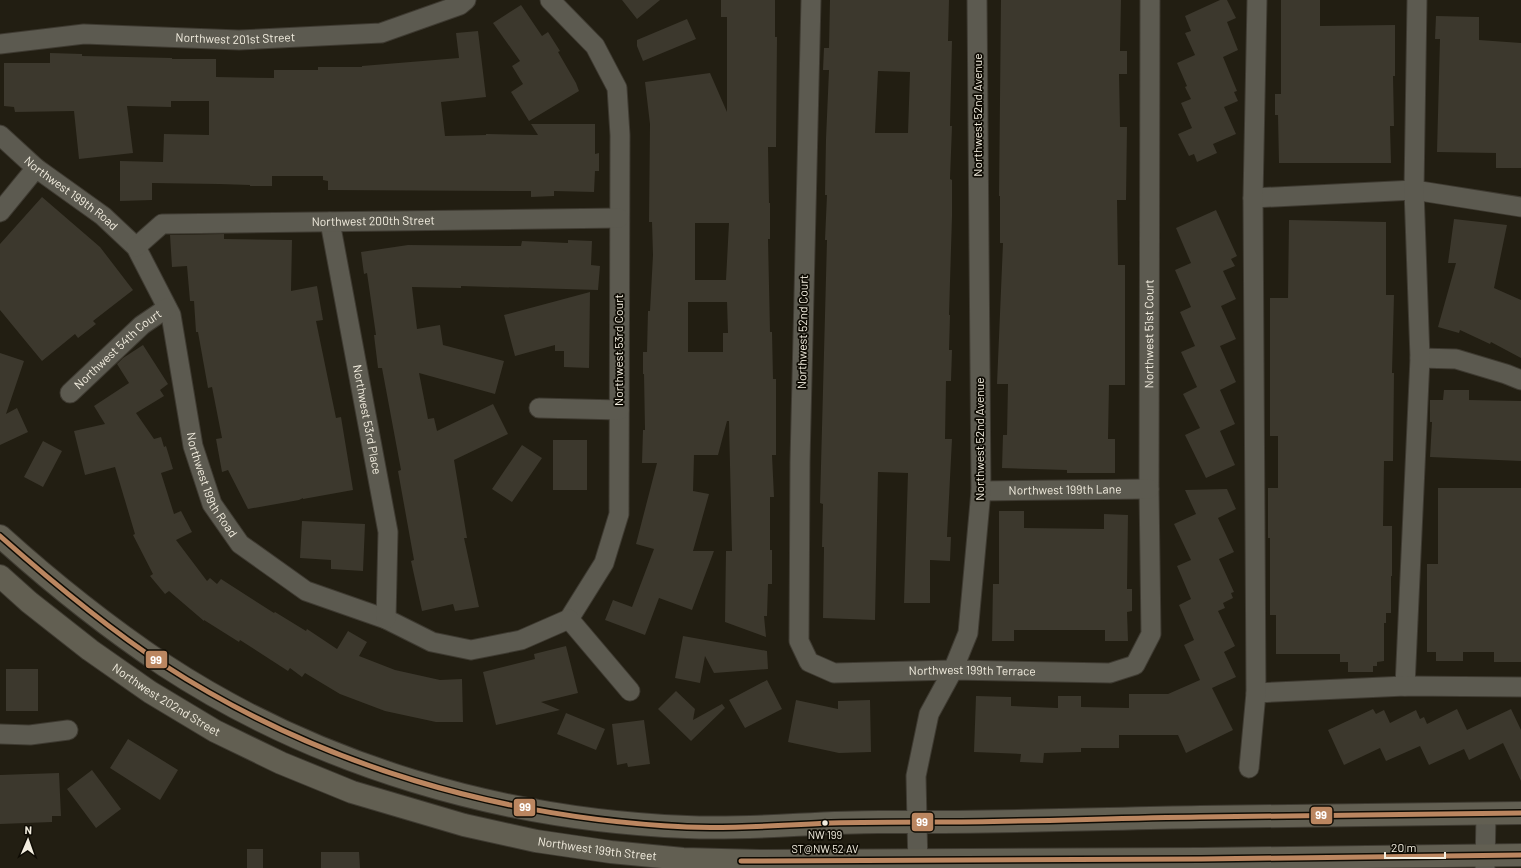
<svg xmlns="http://www.w3.org/2000/svg" width="1521" height="868" viewBox="0 0 1521 868" font-family="Barlow,sans-serif">
  <rect width="100%" height="100%" fill="#221e12"/>
  <path fill="#3c382d" fill-rule="evenodd" d="M622,0H660L637,19Z
    M721,0H775V37H777L776,147H768L769,203H770V239H768L770,332H772L773,379H776V455H772L774,497H770V550H772V584H768L767,616H764L766,637L725,622L726,551H732L729,421H727L718,455H694L693,491L709,494L693,551H714L692,610L659,598L645,635L605,620L613,600L632,607L654,549L636,544L657,463H642L643,430H645L644,374H643V352H647L648,311H650L653,255L652,222H649L650,124L645,82L710,73L727,112V17H721ZM695,223H729L726,280H695ZM688,302H727L728,333H723V352H688Z
    M830,0H949L948,41H952L950,126H952L950,179L952,180V216L949,315H950L949,350H952L951,381H946L945,439H952L947,537H951L950,561L930,560V603H904L908,473L878,472L875,620L823,618L824,547H822L823,504L820,503L827,240H825L827,195H825L826,139L829,70H823L824,48H829ZM878,71L910,72L908,133H875Z
    M1001,0H1121L1120,51H1127V74H1119L1120,127H1127L1126,200H1117L1118,265H1125V385H1109L1108,439H1115V473H1067V470L1002,468L1003,435H1007L1008,384H997L1003,243H1000V196H999Z
    M1220,0H1227L1236,18L1227,22L1238,50L1223,57L1237,91L1234,92L1238,101L1224,107L1236,134L1213,144L1217,153L1197,162L1194,154L1189,156L1178,134L1192,128L1181,103L1191,99L1185,87L1187,86L1177,63L1195,55L1185,33L1191,31L1185,16Z
    M1281,0H1320V26L1395,25V76H1393L1394,126H1390L1391,163H1279L1278,115H1275V94H1281Z
    M521,5L542,36L548,32L560,51L558,52L576,83L579,91L529,121L511,92L523,84L512,66L520,61L493,23Z
    M1436,16L1479,17V40L1521,43V168H1496V153L1437,152L1440,39H1435Z
    M687,19L696,39L643,61L637,46V40Z
    M478,31L486,97L441,102L445,136L486,135V134L538,135L531,124H595V154L599,153V171H595L594,192L554,191V196L531,197V191L328,190V181L323,180V176H272V186H250V185L219,184L152,183V200L120,201V161L163,162L164,134L209,135V101H171V107L127,106L133,153L79,159L74,111L15,112L14,107L4,106V63H50V53L82,54V56L172,58V59H216V77L274,78V70H318V67H362V66L459,58L456,33Z
    M42,197L100,247L133,290L93,321L96,324L78,338L75,334L42,361L0,310V244Z
    M1216,210L1237,256L1231,259L1235,266L1223,271L1236,299L1221,306L1236,339L1220,346L1236,382L1220,390L1235,424L1220,431L1235,465L1206,478L1185,435L1200,428L1183,394L1197,387L1181,352L1195,346L1180,312L1191,307L1175,270L1191,263L1176,228Z
    M1454,219L1507,225L1494,288L1521,300V358L1491,342L1490,344L1460,330L1459,333L1438,327L1456,263H1448Z
    M1289,220L1386,222V295H1394L1392,373H1394L1393,461H1384L1383,526H1392V576H1391V613H1386V623H1384V661L1377,662V666H1373V672H1348V662H1340V654H1276V615H1270V538H1268V488H1278V436H1270V298H1288Z
    M224,234V239L292,240L291,291L317,286L323,320L316,321L336,418L341,417L353,490L303,499V498L299,500L248,509L228,470L222,472L216,439L222,438L212,387L208,388L198,332H196L194,301H190L187,266L172,267L170,235Z
    M568,240L592,241L591,265L600,266L598,290L461,286V288L412,287L417,329L440,325L443,345L504,361L495,394L419,373L428,419L434,418L437,431L493,404L508,434L454,460L467,538H464L479,607L455,611L453,604L422,611L411,561L414,560L398,471L401,470L382,368H378L374,335H376L367,273L364,274L361,252L408,245L521,246L522,241L568,243Z
    M590,292L589,368L564,367V351H555V345L515,356L504,315Z
    M143,345L168,384L160,390L164,396L136,413L154,439L161,437L164,447L166,446L173,469L161,473L174,514L181,511L192,532L176,540L207,581L210,578L217,584L221,579L274,613L275,612L306,631L307,629L337,649L348,631L367,642L359,656L395,670L440,680L462,679L463,722H436L385,711L340,694L305,673L302,677L290,668L288,671L240,640L239,642L204,620V621L169,591L165,594L150,576L153,574L133,535L135,534L115,467L85,475L74,431L105,424L94,406L129,383L117,364L123,358Z
    M0,353L24,361L6,414L17,408L28,432L0,445Z
    M1444,390H1469V400L1521,401V461L1430,457L1432,422H1430V400H1443Z
    M553,440H587V490H553Z
    M43,441L62,451L43,487L24,477Z
    M522,445L542,458L512,502L492,489Z
    M1438,488H1521V662H1494V652H1463V661H1436V652H1427V564H1438Z
    M1227,489L1236,509L1218,518L1234,552L1219,559L1234,592L1231,593L1233,598L1223,603L1225,608L1218,611L1235,646L1224,652L1236,677L1212,688L1233,730L1186,753L1178,735H1119V748H1081V752L1044,753L1043,763L1020,762L1021,754L974,752L976,696L1011,697V706L1058,708V696H1081V707L1129,708V694H1168L1200,680L1184,645L1194,640L1179,605L1191,599L1177,566L1191,560L1174,524L1196,514L1185,490Z
    M999,511H1024V528L1104,529V514L1128,515L1127,589H1132V611L1127,612L1128,641H1105V630H1014V641H992L993,584H999Z
    M302,521L365,524L363,571L331,569V560L300,558Z
    M683,636L767,651L768,669L714,673L705,656L700,683L675,678Z
    M566,646L578,693L541,702L560,710L496,725L483,672L535,659L534,654Z
    M6,669H38V711H6Z
    M767,680L782,709L745,728L729,700Z
    M676,691L695,709L693,720L722,704L725,708L691,741L658,709Z
    M796,700L838,709V701L870,700L871,752L839,753L788,742Z
    M1373,709L1376,714L1384,710L1390,723L1416,710L1420,719L1424,717L1427,724L1457,709L1467,730L1511,709L1521,730V781L1503,743L1469,760L1464,749L1429,765L1420,746L1386,761L1380,748L1344,765L1328,730Z
    M566,713L605,729L596,750L557,734Z
    M644,720L650,764L628,767L627,763L617,765L612,724Z
    M128,739L178,770L160,800L110,768Z
    M92,770L121,809L96,828L67,789Z
    M59,773L61,816H52V822L0,824V775Z
    M247,849H263V868H247Z
    M321,852H359L360,868H321Z"/>
  <g fill="none" stroke-linecap="round" stroke-linejoin="round">
    <g stroke="#3e3a31" stroke-width="21">
      <g id="minor">
        <path d="M550,0L595,46L617,88L620,135L619,514L604,563L569,619"/>
        <path id="s1" d="M811,0L800,462L799,641L809,662L834,673L953,670L1110,673L1135,665L1151,634L1149,489L1150,0"/>
        <path id="s2" d="M0,44L84,34L239,40L381,33L460,5L466,0"/>
        <path id="s3" d="M0,135L36,168L103,216L136,247L171,315L193,446L212,504L240,544L306,591L386,619L432,642L471,650L521,640L569,619"/>
        <path d="M1253,198L1414,190L1521,207"/>
        <path d="M0,212L36,168"/>
        <path id="s4" d="M330,222L388,532L386,619"/>
        <path id="s5" d="M136,247L162,224L619,218"/>
        <path d="M1420,358L1456,359L1506,374L1521,380"/>
        <path id="s6" d="M70,393L142,325L167,308"/>
        <path d="M539,408L619,410"/>
        <path id="s7" d="M981,491L1149,489"/>
        <path d="M569,619L630,691"/>
        <path d="M1405,686L1420,358L1414,190L1417,0"/>
        <path d="M1256,693L1405,686L1521,687"/>
        <path d="M0,734L30,735L68,730"/>
        <path d="M1249,768L1256,693L1253,198L1257,0"/>
        <path d="M918,868L916,776L929,714L953,670L968,633L981,491L977,0"/>
        <path d="M1485,868L1486,814"/>
      </g>
    </g>
    <g stroke="#3e3a31" stroke-width="24">
      <g id="major">
        <path d="M0,536C52,583 106,626 164,665C318,766 503,820 687,827C751,830 815,822 879,822C986,823 1093,819 1200,817C1307,816 1414,815 1521,813"/>
        <path id="s8" d="M0,576L29,602L90,650L150,692L215,731L281,763L352,792L464,825L536,841L611,852L683,859L761,861L1201,859L1521,855"/>
      </g>
    </g>
    <use href="#minor" stroke="#5c5a50" stroke-width="19"/>
    <use href="#major" stroke="#625f52" stroke-width="22"/>
    <g stroke="#0f0c04" stroke-width="8">
      <path id="bus-1" d="M0,536C52,582 106,627 164,665C320,766 501,818 687,827C735,829 783,825 831,823C866,822 900,822 935,822C1023,822 1112,818 1200,817C1307,815 1414,815 1521,813
        M741,861L1201,859L1521,855"/>
    </g>
    <use href="#bus-1" stroke="#bb8660" stroke-width="5"/>
  </g>
  <circle fill="#f3eee0" stroke="#0f0c04" stroke-width="1.5" cx="825" cy="823" r="3.5"/>
  <g text-anchor="middle" stroke-width="3.5" stroke-linejoin="round" paint-order="stroke">
    <g font-size="11" fill="#f3eee0" stroke="#0f0c04">
      <text x="825" y="839">NW 199<tspan x="825" dy="14">ST@NW 52 AV</tspan></text>
    </g>
    <g font-size="12" fill="#f3eee0" stroke="#0f0c04">
      <text dy="4" stroke="none"><textPath href="#s2" startOffset="236">Northwest 201st Street</textPath></text>
      <text transform="translate(978 115) rotate(-90)" y="4">Northwest 52nd Avenue</text>
      <text dy="4" stroke="none"><textPath href="#s3" startOffset="92">Northwest 199th Road</textPath></text>
      <text dy="4" stroke="none"><textPath href="#s5" startOffset="246">Northwest 200th Street</textPath></text>
      <text transform="translate(803 332) rotate(-89)" y="4">Northwest 52nd Court</text>
      <text dy="4" stroke="none"><textPath href="#s1" startOffset="1329">Northwest 51st Court</textPath></text>
      <text dy="4" stroke="none"><textPath href="#s6" startOffset="65">Northwest 54th Court</textPath></text>
      <text transform="translate(619 350) rotate(-90)" y="4">Northwest 53rd Court</text>
      <text dy="4" stroke="none"><textPath href="#s4" startOffset="201">Northwest 53rd Place</textPath></text>
      <text transform="translate(980 439) rotate(-90)" y="4">Northwest 52nd Avenue</text>
      <text dy="4" stroke="none"><textPath href="#s3" startOffset="429">Northwest 199th Road</textPath></text>
      <text dy="4" stroke="none"><textPath href="#s7" startOffset="84">Northwest 199th Lane</textPath></text>
      <text dy="4" stroke="none"><textPath href="#s1" startOffset="830">Northwest 199th Terrace</textPath></text>
      <text dy="4" stroke="none"><textPath href="#s8" startOffset="208">Northwest 202nd Street</textPath></text>
      <text dy="4" stroke="none"><textPath href="#s8" startOffset="668">Northwest 199th Street</textPath></text>
    </g>
  </g>
  <g stroke="#0f0c04" stroke-width="1.5">
    <rect x="145" y="650" width="23" height="19" rx="4" fill="#bb8660"/>
    <rect x="513" y="798" width="23" height="19" rx="4" fill="#bb8660"/>
    <rect x="1310" y="806" width="23" height="19" rx="4" fill="#bb8660"/>
    <rect x="911" y="812" width="23" height="20" rx="4" fill="#bb8660"/>
  </g>
  <g font-size="11" text-anchor="middle" font-weight="bold" fill="#fff">
    <text x="156" y="664">99</text>
    <text x="525" y="811">99</text>
    <text x="1321" y="819">99</text>
    <text x="922" y="826">99</text>
  </g>
  <g transform="translate(28 840) rotate(2)" stroke="#0f0c04" stroke-width="3" paint-order="stroke">
  <path d="M0-3L7 15L0 10L-7 15Z" fill="#f3eee0"/>
  <text y="-6" font-size="11" font-weight="bold" text-anchor="middle" fill="#f3eee0">N</text>
  </g>
  <path d="M1385 852v6h60v-6" fill="none" stroke="#f3eee0" stroke-width="2"/>
  <text x="1391" y="852" font-size="12" fill="#f3eee0" stroke="#0f0c04" stroke-width="3" paint-order="stroke">20 m</text>
</svg>
